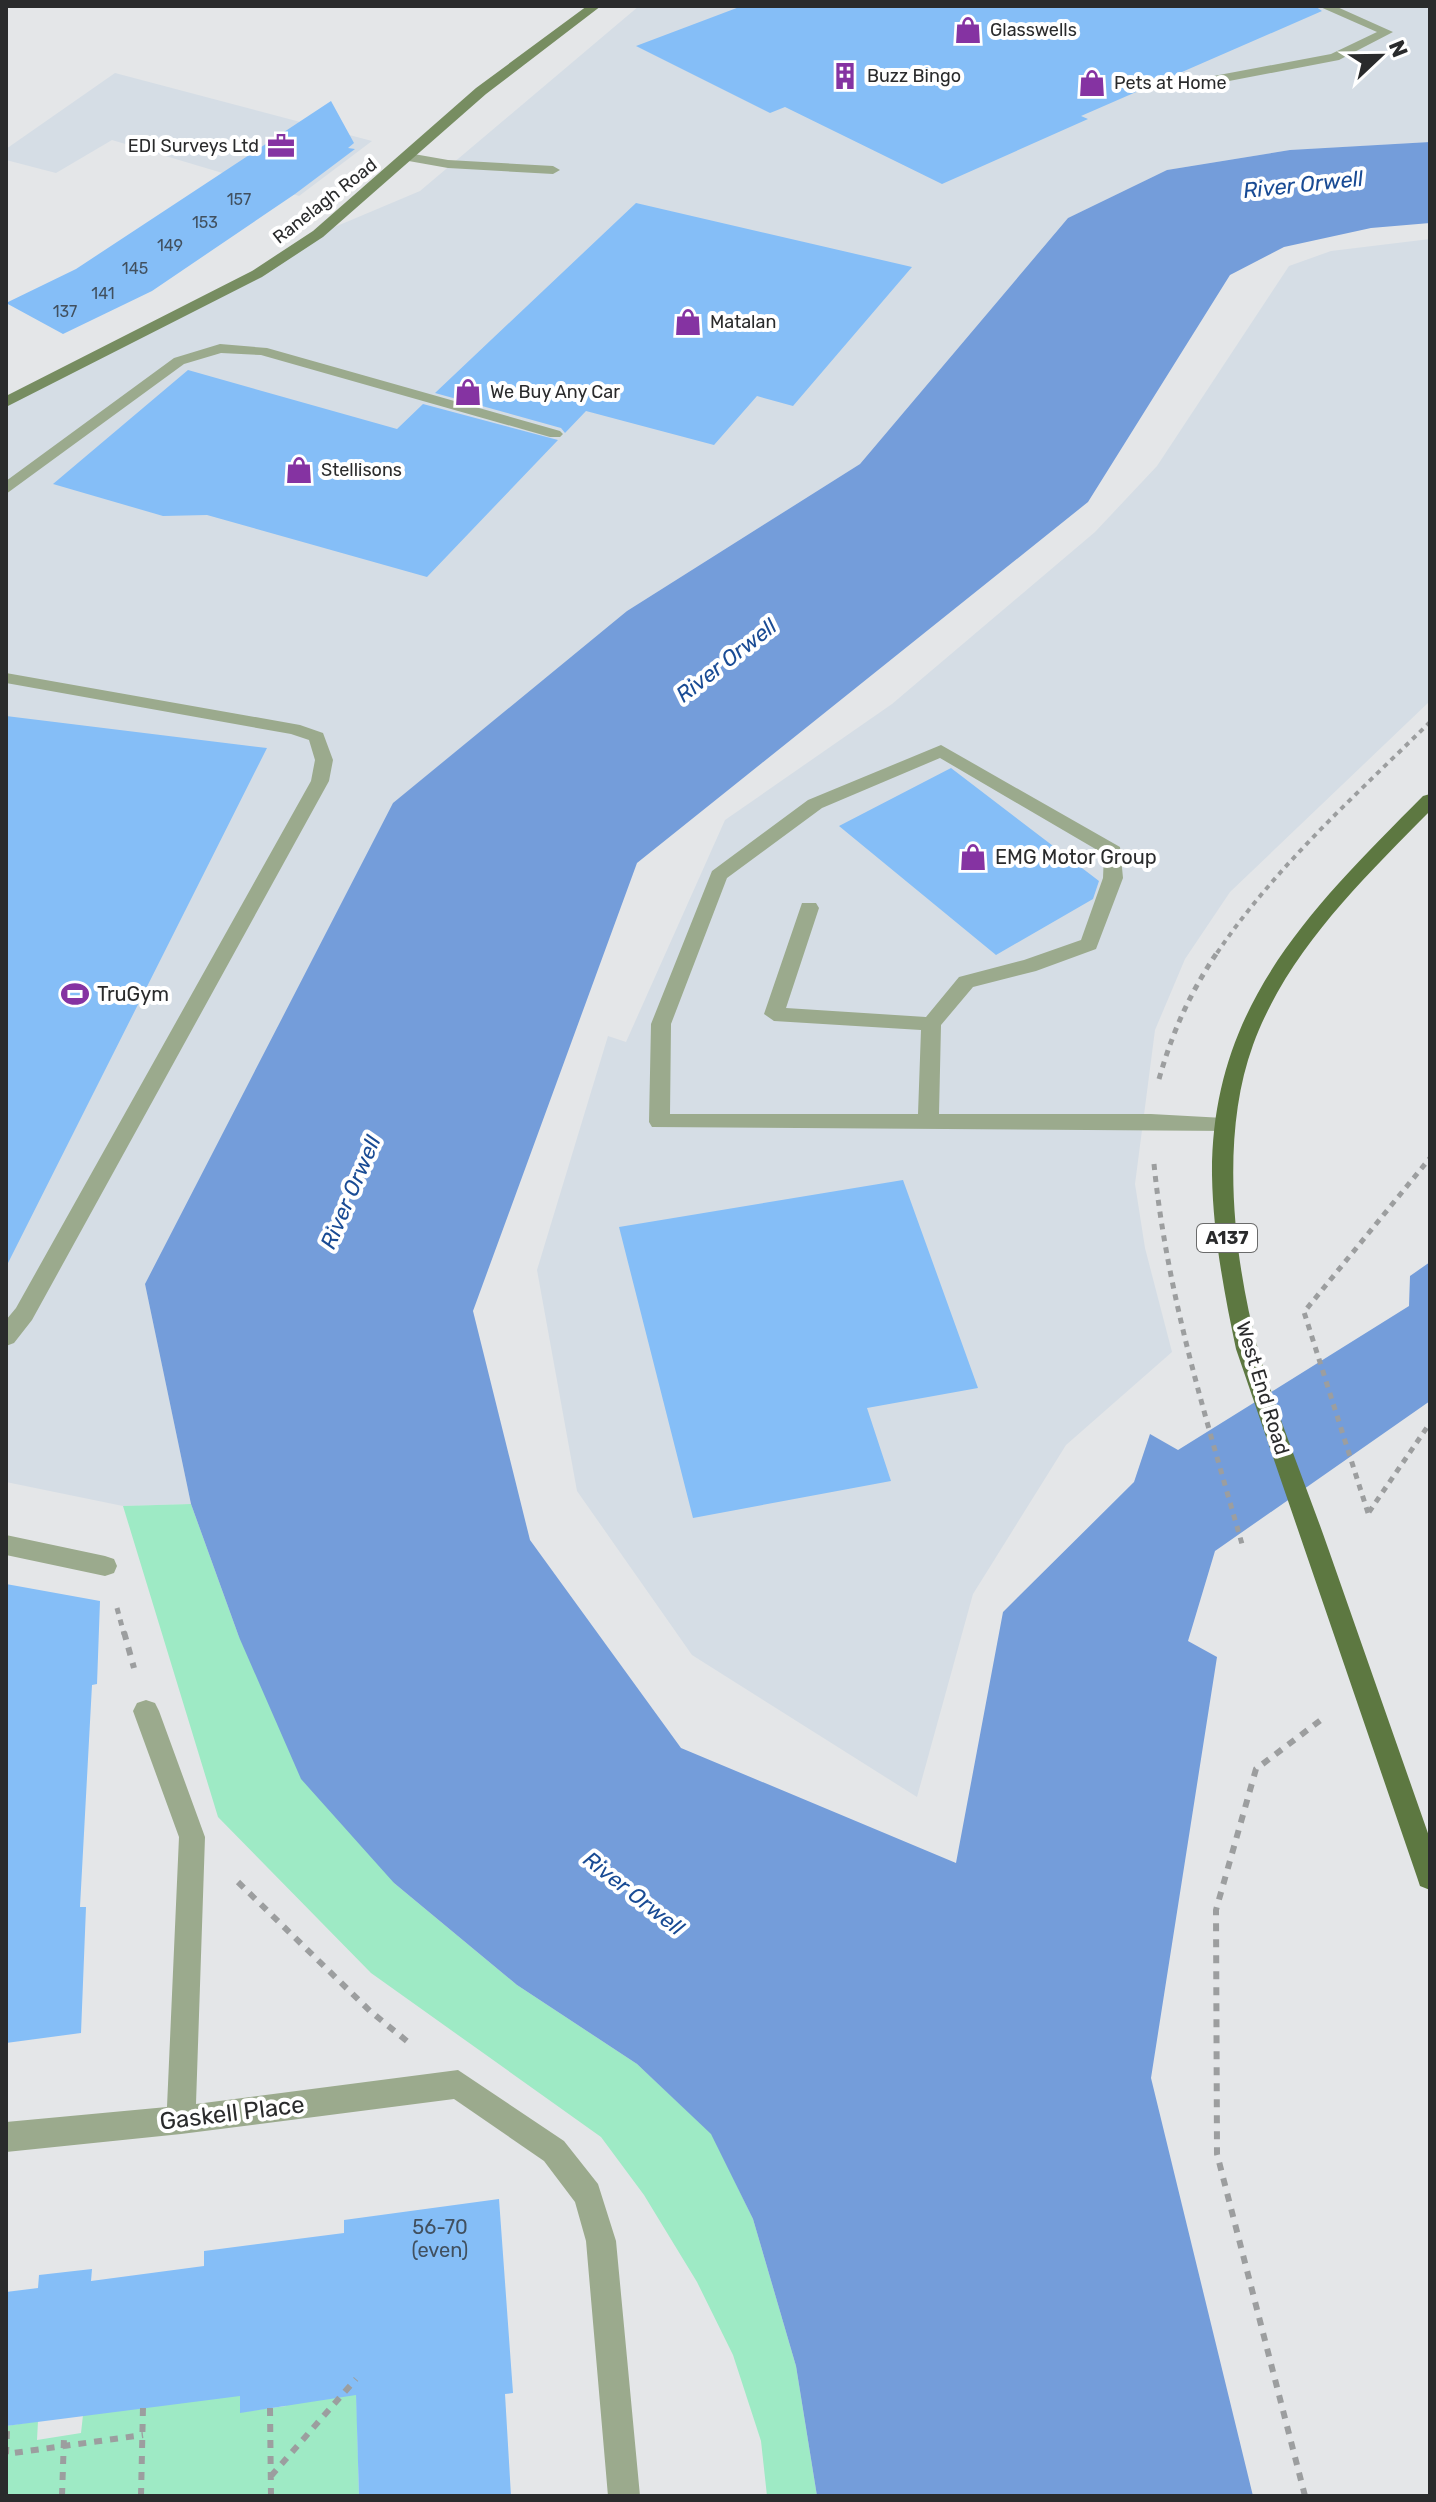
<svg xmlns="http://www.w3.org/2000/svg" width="1436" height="2502" viewBox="0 0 1436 2502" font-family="Rubik,sans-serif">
  <rect width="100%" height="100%" fill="#e4e6e8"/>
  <path fill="#d5dde5" d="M639,6H1430V142L1290,150L1167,170L1068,218L860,464L627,611L145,1284L191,1504L123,1506L6,1482V402L257,274L318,234L420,191Z
    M115,73L372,141L299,196L112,140L56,173L6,160V149Z
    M1430,239V701L1230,892L1185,959L1155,1030L1135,1184L1145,1248L1172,1352L1066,1445L973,1594L917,1797L692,1655L577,1491L537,1270L608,1036L626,1042L725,820L892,704L1095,532L1157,466L1289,266L1331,251Z"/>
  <path fill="#9eeac5" d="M191,1504L239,1637L394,1883L517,1985L637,2064L712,2134L753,2219L796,2366L817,2496H767L761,2441L733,2355L697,2282L644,2195L601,2137L371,1973L218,1817L123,1506Z
    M356,2379L359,2496H6V2426L38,2421L37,2440L81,2433L83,2415L240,2394L241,2412L286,2406V2388Z"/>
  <path fill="#749dda" d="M1430,142V223L1371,228L1284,247L1230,275L1088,502L637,863L473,1311L530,1540L681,1748L956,1863L1003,1612L1134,1482L1150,1434L1178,1450L1409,1306L1410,1276L1430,1262V1401L1215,1551L1188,1641L1217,1657L1151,2078L1253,2496H817L796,2366L753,2219L711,2134L637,2064L517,1985L394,1883L301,1779L239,1637L191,1504L145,1284L393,803L627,611L860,464L1068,218L1167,170L1290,150Z"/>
  <path fill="#85bef7" d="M742,6H1315L1322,11L1081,116L1088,119L942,184L785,107L770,113L636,46Z
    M331,101L354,143L348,148L355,149L295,194L152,291L63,334L6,303L76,269Z
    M636,203L912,267L793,406L757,396L714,445L586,411L565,433L561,428L435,393Z
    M188,370L397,429L423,404L558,440L427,577L207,515L163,516L53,484Z
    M6,716L267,748L6,1267Z
    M951,768L1099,881L1093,899L996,955L839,826Z
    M903,1180L978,1388L867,1408L891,1481L693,1518L619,1227Z
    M6,1584L100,1601L97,1684L92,1685L80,1907H86L81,2033L6,2043Z
    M499,2199L513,2393L505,2394L511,2496H359L356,2395L240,2413V2396L6,2426V2292L38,2288L39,2275L92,2269L91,2281L204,2266V2251L344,2233V2220Z"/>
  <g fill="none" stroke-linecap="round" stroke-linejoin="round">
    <path stroke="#9c9e9f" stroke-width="4" stroke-dasharray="5 5" stroke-linecap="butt" d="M1217,953C1276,866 1356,795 1430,722"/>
    <path stroke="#9c9e9f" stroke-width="5" stroke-dasharray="6 6" stroke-linecap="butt" d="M1159,1079C1173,1030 1190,993 1218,951
      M1154,1164C1167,1295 1206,1418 1242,1544
      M1369,1512L1430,1423
      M1368,1513L1304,1312L1430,1158
      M117,1608L124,1634"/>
    <path stroke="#9c9e9f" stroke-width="6" stroke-dasharray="8 8" stroke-linecap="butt" d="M124,1632L134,1668
      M238,1882L370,2011L408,2042
      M270,2408L271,2496
      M7,2431L6,2454L143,2435
      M271,2476L356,2379
      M62,2496L64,2437
      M141,2496L143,2407
      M1305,2496L1217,2154L1216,1910L1256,1769L1326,1716"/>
    <path fill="#9baa8d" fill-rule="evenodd" d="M1318,6H1335L1393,32L1339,60L1203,86L1197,82L1203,78L1331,54L1377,32Z
      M408,153L448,160L553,166L560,170L553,174L448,168L403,160V154Z
      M220,344L267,348L560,431L563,434L560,437H550L261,355L221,353L184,364L6,494V481L174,358Z
      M6,673L300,725L323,733L333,760L329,781L32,1320L14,1343L6,1346V1320L16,1308L311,781L315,760L309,740L291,734L6,683Z
      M941,745L1120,847L1123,878L1096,949L1036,971L973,987L941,1025L939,1114H1151L1224,1118L1231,1121L1235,1126L1231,1131L652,1127L649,1122L651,1024L712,871L808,800ZM940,758L1104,854L1103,878L1081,940L1024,960L959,977L926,1017L786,1008L819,908L816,903H802L764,1014L774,1021L921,1030L918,1114H670L671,1024L727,878L822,808Z"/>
    <path fill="#9baa8d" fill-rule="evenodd" d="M6,1535L105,1556L114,1559L117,1566L114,1573L105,1576L6,1555Z
      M146,1700L155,1703L159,1711L205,1837L196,2104L458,2070L564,2141L598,2184L616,2241L640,2496H608L586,2241L575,2202L544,2161L454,2099L181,2134L6,2152V2122L167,2107L179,1837L133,1711L137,1703Z"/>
    <path fill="#778d61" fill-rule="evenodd" d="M587,6H601L486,94L323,237L262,277L6,407V396L252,271L313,231L476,88Z"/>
    <path fill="#5d7841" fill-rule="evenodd" d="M1430,794V811C1362,880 1287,952 1253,1045C1220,1135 1233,1257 1258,1349C1277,1416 1305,1482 1328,1548C1362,1645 1396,1742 1430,1839V1890L1420,1886L1417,1877L1236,1349C1224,1292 1213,1234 1212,1175C1211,1005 1312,908 1423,796Z"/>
  </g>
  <defs>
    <g id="shop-bare" transform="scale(2.16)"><path d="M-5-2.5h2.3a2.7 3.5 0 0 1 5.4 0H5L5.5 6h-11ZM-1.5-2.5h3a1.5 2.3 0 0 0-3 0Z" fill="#8533a2" stroke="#fff" stroke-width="2.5" paint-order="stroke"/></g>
    <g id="building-bare" transform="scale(2.16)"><path d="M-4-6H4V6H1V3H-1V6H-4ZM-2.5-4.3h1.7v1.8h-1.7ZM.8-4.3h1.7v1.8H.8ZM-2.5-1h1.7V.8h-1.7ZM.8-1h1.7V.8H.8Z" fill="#8533a2" stroke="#fff" stroke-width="2.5" paint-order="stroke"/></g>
    <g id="office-bare" transform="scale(2.16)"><path d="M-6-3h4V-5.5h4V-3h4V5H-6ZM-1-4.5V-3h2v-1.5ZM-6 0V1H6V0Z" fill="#8533a2" stroke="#fff" stroke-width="2.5" paint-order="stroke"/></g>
    <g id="stadium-bare" transform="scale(2.16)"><path d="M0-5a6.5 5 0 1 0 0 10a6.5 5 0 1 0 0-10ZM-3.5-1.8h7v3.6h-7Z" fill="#8533a2" stroke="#fff" stroke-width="2.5" paint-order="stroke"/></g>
  </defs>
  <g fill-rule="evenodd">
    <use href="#shop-bare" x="968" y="30"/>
    <use href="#building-bare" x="845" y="76"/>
    <use href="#shop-bare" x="1092" y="83"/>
    <use href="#office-bare" x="281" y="146"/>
    <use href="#shop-bare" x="688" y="322"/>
    <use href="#shop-bare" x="468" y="392"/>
    <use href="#shop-bare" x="299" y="470"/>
    <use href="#shop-bare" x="973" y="857"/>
    <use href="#stadium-bare" x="75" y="994"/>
  </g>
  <g text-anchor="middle" stroke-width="8" stroke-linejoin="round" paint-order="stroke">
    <g font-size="16" fill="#41505f">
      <text x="239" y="205">157</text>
      <text x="205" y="228">153</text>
      <text x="170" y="251">149</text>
      <text x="135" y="274">145</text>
      <text x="103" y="299">141</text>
      <text x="65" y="317">137</text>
    </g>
    <g font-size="18" fill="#2a2b2c" stroke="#fff" text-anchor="start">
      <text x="990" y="36">Glasswells</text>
      <text x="867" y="82">Buzz Bingo</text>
      <text x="1114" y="89">Pets at Home</text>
      <text x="259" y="152" text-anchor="end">EDI Surveys Ltd</text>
      <text x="710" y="328">Matalan</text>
      <text x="490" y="398">We Buy Any Car</text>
      <text x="321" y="476">Stellisons</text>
    </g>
    <g font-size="18" fill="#2a2b2c" stroke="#fff">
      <text transform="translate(325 201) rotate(-38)" y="6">Ranelagh Road</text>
    </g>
    <rect fill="#fff" stroke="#6a6b6b" stroke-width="2" x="1197" y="1224" width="60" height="28" rx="6"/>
    <g font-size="18" font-weight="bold" fill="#2a2b2c">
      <text x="1227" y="1244">A137</text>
    </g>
    <g font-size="20" fill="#2a2b2c" stroke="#fff" text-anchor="start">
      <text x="995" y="864">EMG Motor Group</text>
      <text x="97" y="1001">TruGym</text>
    </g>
    <g font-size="20" fill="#2a2b2c" stroke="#fff">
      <text transform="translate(1263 1388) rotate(73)" y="7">West End Road</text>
    </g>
    <g font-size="20" fill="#41505f">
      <text x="440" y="2234">56-70<tspan x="440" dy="23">(even)</tspan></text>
    </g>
    <g font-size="22" font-style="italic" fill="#194b94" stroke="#fff">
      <text transform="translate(1303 184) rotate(-6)" y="8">River Orwell</text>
      <text transform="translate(726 660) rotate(-38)" y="8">River Orwell</text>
      <text transform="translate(350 1192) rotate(-67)" y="8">River Orwell</text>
      <text transform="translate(634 1893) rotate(38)" y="8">River Orwell</text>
    </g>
    <g font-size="24" fill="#2a2b2c" stroke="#fff">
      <text transform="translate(232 2113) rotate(-7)" y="8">Gaskell Place</text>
    </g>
  </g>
  <rect width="1436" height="2502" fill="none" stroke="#2a2b2c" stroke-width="16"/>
  <g transform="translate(1380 56) rotate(68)" stroke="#ffffff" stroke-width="6" paint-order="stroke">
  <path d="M0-6L14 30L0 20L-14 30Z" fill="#2a2b2c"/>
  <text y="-12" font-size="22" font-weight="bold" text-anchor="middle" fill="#2a2b2c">N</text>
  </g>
</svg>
